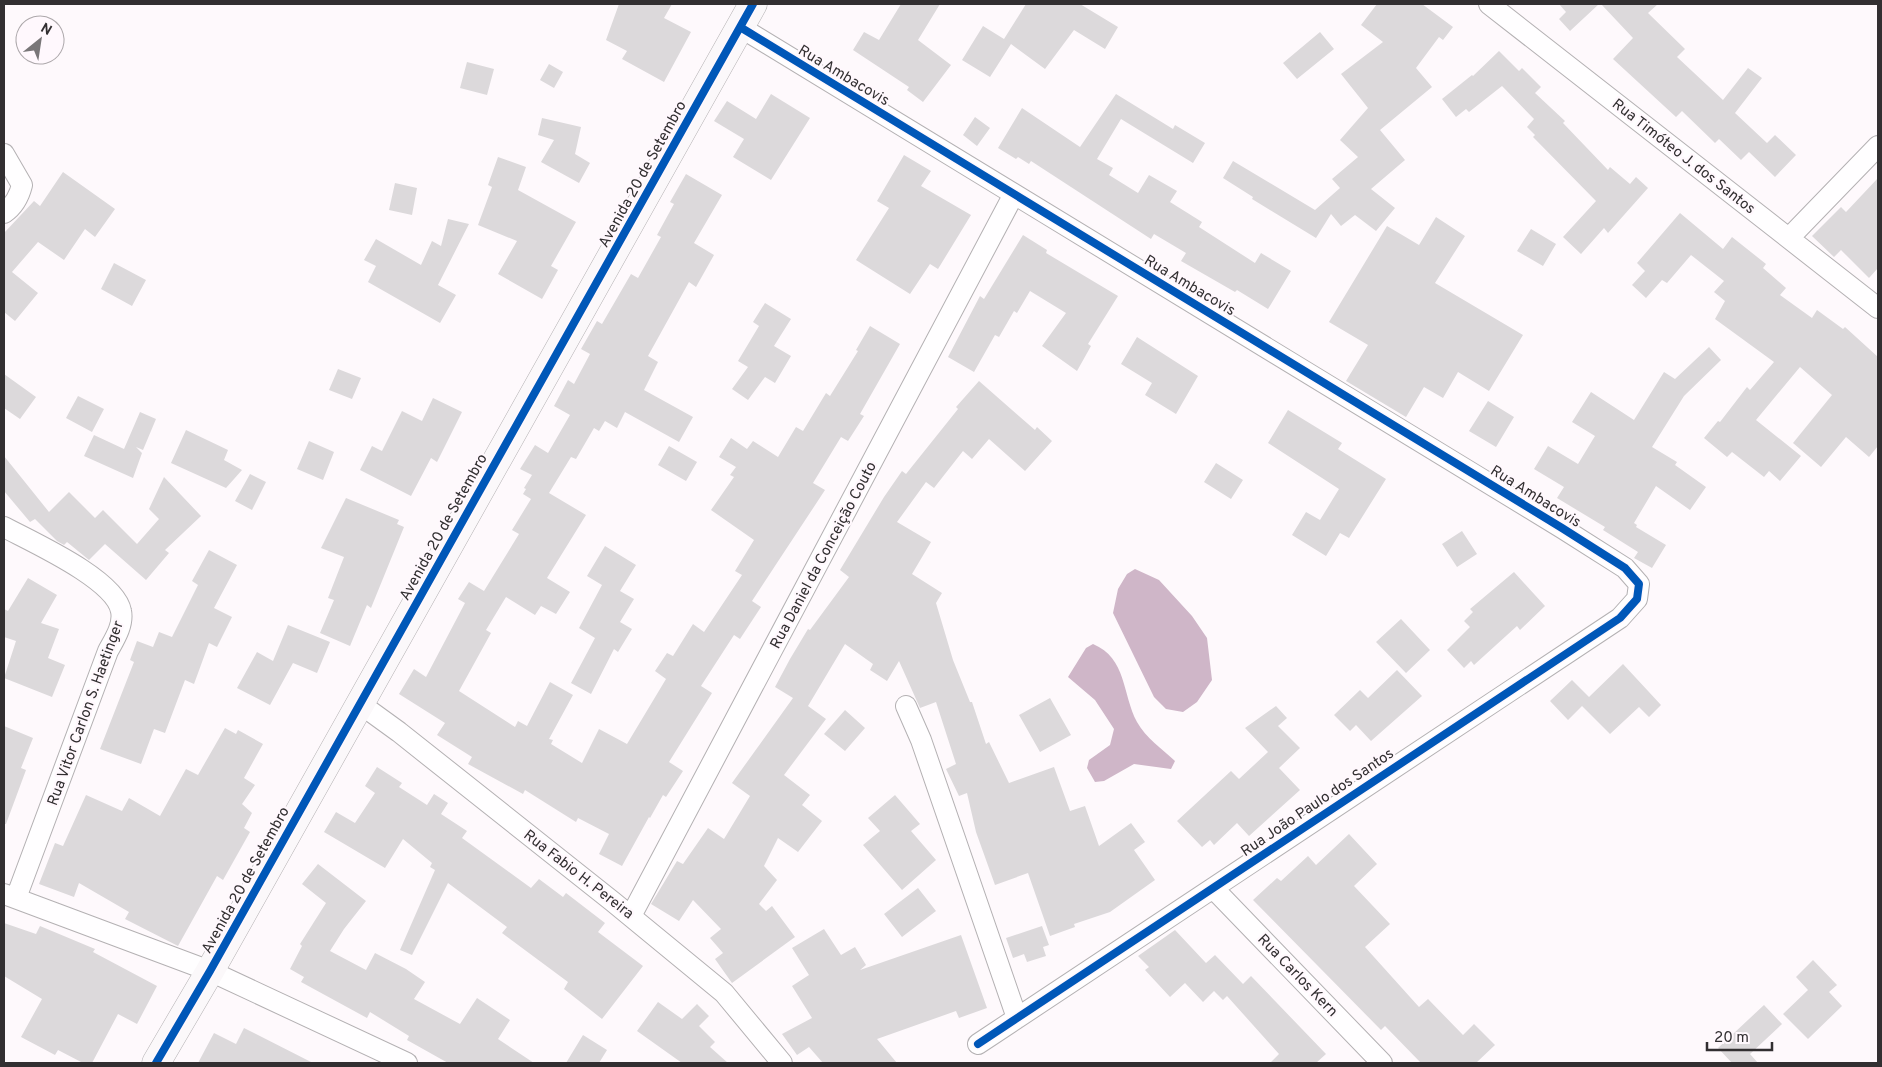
<svg xmlns="http://www.w3.org/2000/svg" width="1882" height="1067" viewBox="0 0 1882 1067" font-family="Overpass,sans-serif">
  <rect width="100%" height="100%" fill="#fef9fc"/>
  <path fill="#cfb6c8" d="M1135,569L1159,580L1192,616L1207,638L1212,680L1197,702L1183,712L1166,709L1154,697L1113,613L1118,589L1127,574Z
    M1093,644C1127,658 1122,694 1137,722C1146,738 1162,749 1175,761L1171,769L1134,764L1104,781L1095,782L1087,768L1089,760L1110,745L1114,729L1095,700L1068,677L1086,648Z"/>
  <path fill="#dcd9db" d="M619,4H672L664,18L691,32L664,82L622,59L627,51L606,40Z
    M901,4H940L918,40L951,65L923,102L907,90L909,87L853,50L864,32L879,40Z
    M1026,4H1080L1118,27L1105,49L1074,30L1045,69L1011,44L990,77L962,60L983,26L1004,39Z
    M1377,4H1422L1453,27L1443,40L1439,37L1416,68L1432,87L1380,130L1405,160L1371,189L1395,208L1376,231L1355,215L1341,226L1331,214L1316,238L1252,199L1253,197L1223,178L1233,161L1315,210L1340,188L1332,179L1358,157L1340,140L1368,108L1341,74L1383,42L1361,25Z
    M1559,4H1599L1570,31L1559,19L1566,12Z
    M1601,4H1658L1648,13L1685,49L1677,57L1723,100L1748,68L1762,78L1735,113L1767,143L1775,135L1796,155L1775,177L1749,152L1741,160L1719,139L1715,143L1682,111L1676,117L1613,59L1633,38Z
    M1320,32L1334,49L1297,79L1283,63Z
    M1499,51L1519,71L1522,68L1541,87L1535,93L1565,121L1563,123L1608,170L1610,167L1630,184L1636,177L1648,188L1608,233L1604,228L1581,254L1563,237L1596,201L1533,137L1535,135L1527,127L1534,119L1502,86L1469,112L1466,109L1456,117L1442,99L1472,75L1473,76Z
    M467,62L494,69L487,95L460,88Z
    M549,64L563,72L554,88L540,80Z
    M771,94L810,118L771,180L733,157L744,139L714,121L727,101L756,119Z
    M1116,94L1173,129L1175,125L1205,143L1193,163L1121,119L1097,159L1113,168L1109,175L1138,193L1149,175L1177,191L1170,202L1202,222L1199,227L1255,263L1261,253L1291,271L1268,309L1237,290L1235,292L1181,261L1186,253L1154,234L1151,239L1031,161L1029,164L1018,157L1016,159L998,148L1022,108L1080,147Z
    M975,117L990,128L977,146L963,135Z
    M542,118L581,127L575,154L590,163L579,183L541,162L554,140L538,135Z
    M904,155L931,171L921,186L971,215L938,269L930,264L910,294L856,260L889,208L877,201Z
    M498,157L526,167L518,190L576,222L551,266L558,270L542,299L498,274L517,241L478,225L492,187L488,185Z
    M63,172L115,209L95,237L85,229L64,260L38,242L12,272L38,293L15,321L4,312V233L34,201L40,206Z
    M686,174L722,195L694,243L714,255L696,287L689,282L648,356L658,362L644,390L693,417L679,442L625,412L617,428L605,421L599,431L594,428L576,459L571,457L549,493L586,515L547,578L570,592L556,614L541,606L535,615L506,597L486,630L491,633L459,691L515,727L518,721L527,726L550,682L573,695L549,739L553,740L551,744L582,763L599,729L627,744L666,679L655,671L667,653L673,656L693,624L704,632L742,575L735,571L754,540L711,510L734,477L730,475L736,467L719,457L731,438L747,449L753,441L778,457L796,427L803,431L826,393L830,396L858,351L856,350L870,326L900,344L860,414L864,416L848,441L841,437L813,483L825,490L752,601L761,607L740,639L734,635L701,686L712,693L669,762L683,771L666,797L663,795L650,818L649,817L622,866L599,854L609,834L578,818L576,822L525,790L523,794L468,764L472,757L437,735L445,723L399,694L414,669L426,677L465,603L458,599L469,582L484,591L519,534L512,530L531,499L523,494L526,489L524,488L532,475L520,469L535,445L548,453L570,415L554,406L568,380L574,384L590,354L581,349L597,321L602,324L631,274L638,278L661,237L657,235L674,204L670,202Z
    M1878,178V268L1869,278L1841,250L1834,257L1812,236L1841,207L1846,212Z
    M395,183L417,188L412,215L389,210Z
    M1680,213L1723,249L1732,237L1766,264L1763,268L1786,288L1780,295L1812,318L1817,310L1843,329L1845,327L1878,357V446L1869,457L1846,437L1821,467L1793,443L1832,395L1800,367L1756,420L1801,456L1780,481L1769,471L1764,477L1732,452L1727,457L1704,438L1718,421L1720,422L1747,387L1750,390L1774,362L1715,319L1725,301L1714,292L1724,281L1691,255L1667,283L1662,280L1646,298L1632,285L1645,271L1637,263Z
    M1436,217L1465,236L1435,283L1523,335L1489,391L1458,372L1443,398L1424,387L1406,417L1346,381L1368,345L1329,322L1387,226L1419,245Z
    M448,219L469,224L438,285L456,295L440,323L368,282L376,266L364,260L376,239L421,265L432,241L441,246Z
    M1531,229L1556,244L1543,266L1517,251Z
    M1023,235L1047,250L1046,253L1118,296L1088,344L1091,346L1077,371L1042,346L1066,313L1030,291L1017,313L1014,311L999,337L995,335L974,372L948,357L980,296L984,299Z
    M114,263L146,280L132,306L101,289Z
    M765,303L791,319L774,346L791,356L775,383L765,377L748,400L732,389L748,367L738,361L759,326L753,322Z
    M1137,337L1198,376L1176,414L1145,395L1152,383L1121,364Z
    M1709,347L1721,360L1684,396L1652,447L1677,462L1675,465L1706,487L1690,510L1656,486L1634,523L1637,525L1636,527L1666,545L1652,568L1634,558L1638,552L1603,530L1605,527L1557,498L1564,487L1534,469L1548,446L1578,464L1595,436L1572,422L1591,392L1634,420L1664,372L1675,379Z
    M338,369L361,378L352,399L329,390Z
    M4,374L36,397L20,419L4,408Z
    M979,381L1035,430L1037,427L1052,441L1025,471L989,439L972,459L963,451L934,488L926,482L897,522L931,542L912,574L942,593L936,603L953,660L970,702H972L986,744L989,742L1009,783L1054,767L1070,811L1085,806L1099,846L1131,823L1145,842L1134,850L1155,880L1110,912L1074,924L1075,927L1050,936L1028,873L995,885L976,832L967,793L959,796L946,769L956,764L936,702L920,708L899,661L887,681L870,670L873,664L845,644L808,706L826,719L784,775L810,795L802,805L822,821L798,852L778,838L764,866L777,880L759,904L766,911L772,906L795,937L732,983L715,959L723,953L710,938L721,929L693,900L679,921L651,904L677,861L683,864L708,828L724,839L750,796L732,783L793,698L775,687L790,659L808,629L810,630L849,577L840,570L884,497L902,471L906,474L958,409L956,407Z
    M78,396L104,409L92,432L66,418Z
    M433,398L462,412L437,462L431,458L411,496L360,470L372,446L382,451L402,411L422,421Z
    M1488,401L1514,417L1496,447L1469,431Z
    M1288,410L1342,443L1338,449L1386,479L1349,538L1340,533L1326,556L1292,535L1306,512L1320,520L1339,489L1268,443Z
    M140,412L156,419L143,450L136,447L142,453L133,478L84,456L94,435L124,449Z
    M186,430L228,450L224,460L242,470L226,488L171,463Z
    M309,441L334,452L323,480L297,469Z
    M669,446L697,462L686,481L658,465Z
    M4,456L49,512L69,492L95,518L103,510L137,544L159,519L149,509L164,477L201,516L165,550L169,553L146,580L105,544L89,560L67,542L64,545L57,541L35,519L30,522L4,491Z
    M1216,463L1243,480L1231,499L1204,482Z
    M250,474L266,482L252,510L235,501Z
    M346,498L399,520L397,524L404,527L371,608L367,605L350,646L320,633L334,600L328,598L344,557L321,548Z
    M1462,531L1477,554L1457,567L1442,544Z
    M605,546L636,565L620,591L634,599L620,622L632,629L618,652L614,649L591,694L571,683L595,638L579,628L602,585L587,576Z
    M209,550L237,565L214,608L232,617L217,647L209,643L194,684L185,680L165,733L154,729L141,764L100,749L134,662L130,660L137,641L153,647L159,632L172,637L198,585L192,581Z
    M1514,572L1545,606L1520,630L1517,626L1474,665L1471,661L1464,668L1447,650L1470,627L1464,621L1473,612L1470,609Z
    M28,578L57,595L41,623L59,629L48,658L65,665L52,697L4,678L16,641L4,637V609L8,611Z
    M1401,619L1430,650L1406,673L1376,642Z
    M288,625L330,642L317,673L293,663L270,705L237,688L257,652L273,661Z
    M1623,664L1661,705L1649,717L1639,707L1610,734L1582,706L1568,720L1550,701L1572,680L1589,697Z
    M1397,670L1422,696L1371,741L1356,725L1350,731L1334,715L1360,690L1368,698Z
    M1050,698L1071,735L1040,752L1019,715Z
    M1276,706L1287,718L1278,726L1300,748L1279,768L1300,790L1249,836L1237,823L1214,845L1210,840L1202,847L1177,821L1231,771L1239,779L1268,752L1245,728Z
    M845,710L865,728L845,751L824,734Z
    M4,726L33,738L21,768L26,770L6,824H4Z
    M225,728L236,734L238,730L263,744L244,778L255,785L242,804L252,813L244,828L250,832L223,880L217,876L178,946L125,919L129,912L79,883L74,897L39,884L55,843L63,846L86,795L122,811L129,798L160,816L186,769L198,775Z
    M377,767L402,783L399,787L427,805L434,794L448,803L441,814L467,831L462,838L531,888L539,879L563,897L566,893L605,923L598,932L643,966L602,1019L564,989L568,982L502,933L507,927L448,883L412,955L400,950L435,870L430,867L432,863L403,839L385,868L324,832L336,812L355,823L375,793L365,786Z
    M895,795L920,824L911,831L936,860L902,890L863,845L880,831L868,818Z
    M1349,834L1377,864L1354,886L1390,924L1365,947L1419,1007L1428,999L1463,1035L1474,1024L1495,1045L1476,1063H1421L1385,1026L1381,1030L1253,900L1277,878L1281,881L1308,856L1316,865Z
    M318,864L366,901L344,929L330,951L366,970L375,953L406,969L425,982L414,999L460,1024L477,998L510,1020L498,1039L534,1063H448L407,1040L409,1036L370,1012L367,1018L301,982L304,977L290,969L302,946L300,944L326,903L302,884Z
    M918,888L936,911L902,937L884,914Z
    M4,923L36,934L40,926L95,949L93,952L157,986L137,1024L118,1014L92,1063H83L58,1050L55,1055L21,1037L42,999L4,976Z
    M1042,926L1049,945L1043,947L1046,956L1027,962L1024,954L1013,958L1006,938Z
    M824,929L841,955L855,947L866,965L860,970L961,935L987,1008L959,1018L956,1011L877,1039L897,1063H823L809,1047L797,1055L782,1034L812,1018L792,986L809,975L792,948Z
    M1175,930L1206,963L1215,955L1243,984L1251,976L1326,1054L1316,1063H1270L1279,1054L1227,996L1223,1000L1214,991L1203,1002L1185,983L1170,997L1145,970L1149,967L1138,956Z
    M1813,960L1837,985L1829,992L1842,1006L1808,1039L1783,1014L1808,990L1796,977Z
    M658,1002L682,1019L697,1004L709,1016L699,1026L715,1042L710,1047L728,1063H682L637,1031Z
    M1764,1005L1782,1024L1750,1054L1758,1063H1732L1718,1048Z
    M244,1028L313,1063H198L214,1033L236,1044Z
    M583,1035L607,1050L599,1063H566Z"/>
  <g fill="none" stroke-linecap="round" stroke-linejoin="round">
    <g stroke="#b4b1b3" stroke-width="22">
      <path id="street" d="M1489,4L1878,308
        M740,27L1562,528L1625,568L1639,584L1637,599L1620,618L978,1044
        M4,154L22,185C19,197 14,206 4,213
        M1789,238L1878,146
        M4,527C32,542 115,579 121,611C124,625 114,640 108,651L16,898
        M359,703L399,732L612,901L724,993L782,1063
        M906,706L921,740L1017,1018
        M1213,888L1382,1063
        M4,894L210,971L407,1063
        M631,916L1014,194"/>
    </g>
    <g stroke="#b4b1b3" stroke-width="29">
      <path id="secondary" d="M156,1063L210,971L753,4"/>
    </g>
    <use href="#street" stroke="#fffeff" stroke-width="20"/>
    <use href="#secondary" stroke="#fbf8fa" stroke-width="28"/>
    <g stroke="#fff8fd" stroke-width="11">
      <path id="cycleway" d="M740,27L1562,528L1625,568L1639,584L1637,599L1620,618L978,1044
        M156,1063L210,971L753,4"/>
    </g>
    <use href="#cycleway" stroke="#0057b8" stroke-width="8"/>
  </g>
  <g text-anchor="middle" stroke-width="4.5" stroke-linejoin="round" paint-order="stroke">
    <g font-size="15" fill="#322f31" stroke="#fff8fd">
      <text transform="translate(844 75) rotate(31)" y="5">Rua Ambacovis</text>
      <text transform="translate(1684 156) rotate(38)" y="5">Rua Timóteo J. dos Santos</text>
      <text transform="translate(642 174) rotate(-61)" y="5">Avenida 20 de Setembro</text>
      <text transform="translate(1190 285) rotate(31)" y="5">Rua Ambacovis</text>
      <text transform="translate(1536 496) rotate(32)" y="5">Rua Ambacovis</text>
      <text transform="translate(443 527) rotate(-61)" y="5">Avenida 20 de Setembro</text>
      <text transform="translate(823 555) rotate(-62)" y="5">Rua Daniel da Conceição Couto</text>
      <text transform="translate(85 713) rotate(-70)" y="5">Rua Vitor Carlon S. Haetinger</text>
      <text transform="translate(1317 802) rotate(-34)" y="5">Rua João Paulo dos Santos</text>
      <text transform="translate(579 874) rotate(38)" y="5">Rua Fabio H. Pereira</text>
      <text transform="translate(245 880) rotate(-61)" y="5">Avenida 20 de Setembro</text>
      <text transform="translate(1298 975) rotate(46)" y="5">Rua Carlos Kern</text>
    </g>
  </g>
  <rect width="1882" height="1067" fill="none" stroke="#322f31" stroke-width="10"/>
  <g transform="translate(40 40) rotate(30)"><circle r="24" fill="#fff8fd" stroke="#ada8ab"/>
  <path d="M0-4L9 19L0 12L-9 19Z" fill="#797678"/>
  <text y="-8" font-size="14" font-weight="bold" text-anchor="middle" fill="#322f31">N</text>
  </g>
  <path d="M1707 1042v8h65v-8" fill="none" stroke="#322f31" stroke-width="2.5"/>
  <text x="1714" y="1042" font-size="15" fill="#322f31" stroke="#fff8fd" stroke-width="4" paint-order="stroke">20 m</text>
</svg>
